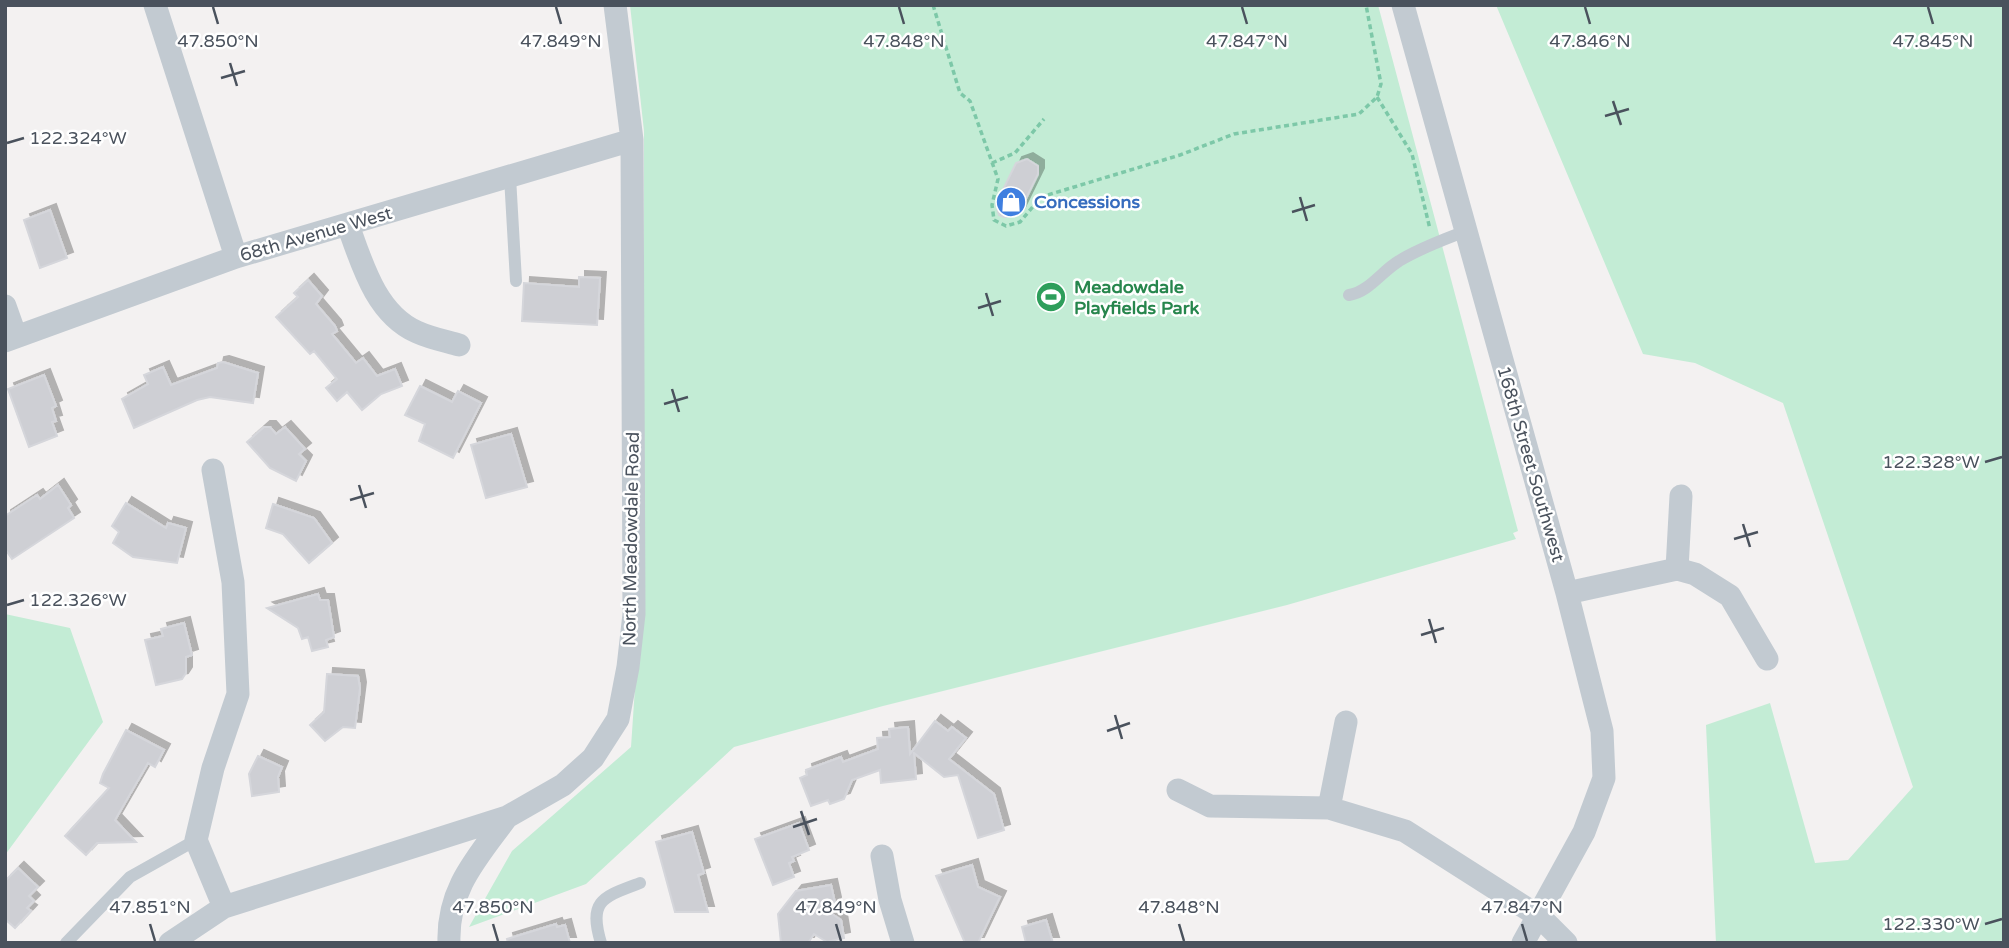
<svg xmlns="http://www.w3.org/2000/svg" width="2009" height="948" viewBox="0 0 2009 948" font-family="'Varela Round',sans-serif">
  <defs>
    <filter id="shadow"><feDropShadow dx="6" dy="-6" stdDeviation="0" flood-color="#0004"/></filter>
  </defs>
  <rect width="100%" height="100%" fill="#f3f1f1"/>
  <path fill="#c3ecd5" d="M630,5H1378L1518,531L1513,533L1516,539L1287,605L883,706L734,747L586,884L469,927L512,851L631,747L643,569L644,131Z
    M1496,5H2004V943H1716L1706,725L1770,703L1815,863L1848,860L1913,787L1783,403L1695,363L1643,354Z
    M5,614L70,628L103,722L5,855Z"/>
  <path fill="#cecfd4" stroke="#d5d6db" stroke-width="2" filter="url(#shadow)" d="M1027,159L1038,166V174L1018,215L1004,217L999,215L996,204L1016,163Z
    M50,210L67,258L40,268L24,220Z
    M579,277L600,278L597,325L522,321L524,283L579,287Z
    M308,280L322,296L316,304L335,326L337,331L332,334L356,363L363,358L377,376L395,369L402,386L381,394L362,410L347,392L337,401L326,388L337,379L314,351L310,354L276,317L298,297L294,293Z
    M223,362L258,373L253,403L210,397L197,400L134,428L122,399L148,384L144,375L163,367L171,385L217,368L218,363Z
    M44,375L56,406L52,408L56,421L52,422L57,436L29,447L8,389Z
    M420,386L452,402L458,391L481,403L453,458L419,441L425,424L405,415Z
    M264,427H270L276,434L285,427L305,449L299,454L306,461L296,481L270,468L247,442Z
    M511,434L527,487L486,498L471,445Z
    M58,485L71,505L68,508L74,518L12,559L5,549V516L37,495L40,499Z
    M126,503L166,528L168,523L186,528L177,563L133,557L113,543L119,532L112,526Z
    M273,504L314,518L332,543L309,563L283,534L266,528Z
    M318,594L320,600H328L334,637L326,640L328,647L312,651L308,637L302,639L298,628L267,608Z
    M184,623L192,655L186,657V673L182,679L156,685L145,640L163,636L161,629Z
    M327,674L358,676L360,688L355,728L343,727L325,741L310,725L324,712Z
    M935,721L948,731L952,727L966,738L949,759L994,794L1004,830L978,838L958,775L944,777L914,753L916,779L881,783L880,770L852,780L844,799L830,804L828,800L811,806L800,778L807,775L806,770L841,757L843,762L878,749L877,738L890,737L889,729L908,727L910,754Z
    M126,730L164,750L155,767L148,763L115,820L136,842L97,843L86,855L65,836L109,788L100,783L103,774Z
    M258,756L282,767L278,777L279,792L252,796L249,774Z
    M799,823L809,850L792,857L794,861L789,863L794,877L773,885L755,839Z
    M692,832L704,873L698,875L708,912H675L656,842Z
    M972,865L978,887L1000,897L978,943H965L936,876Z
    M18,868L38,887L29,896L34,901L27,908L31,911L15,928L5,919V881Z
    M831,885L835,903L829,912L841,920L844,938L827,942L814,934L808,943H781L778,914L796,891Z
    M1046,920L1053,943H1026L1022,927Z
    M556,924L557,927L565,925L570,943H508L507,939Z"/>
  <g fill="none" stroke-linecap="round" stroke-linejoin="round">
    <path stroke="#7dc8a8" stroke-width="3.5" stroke-dasharray="5 3.5" stroke-linecap="butt" d="M933,5L960,93L970,101L998,179L992,205L994,220L1006,226L1020,222L1041,197L1180,155L1234,134L1359,114L1377,97L1381,84L1366,5
      M1377,97L1412,154L1430,229
      M992,163L1015,153L1044,119"/>
    <path stroke="#c2cad1" stroke-width="12" d="M510,177L516,281
      M1349,295C1369,292 1382,271 1399,261C1420,248 1443,240 1466,231
      M66,943L130,877L196,840
      M601,943C588,900 603,897 640,883"/>
    <path stroke="#c2cad1" stroke-width="23" d="M155,5L236,257
      M1403,5L1567,593L1602,731L1604,778L1584,832L1523,943
      M348,225C362,264 376,314 417,332C430,338 445,341 459,345
      M5,306L16,337
      M5,341L236,257L632,140
      M213,470L233,582L238,694L213,768L196,840L224,907
      M1677,569L1681,496
      M1567,593L1677,569L1695,574L1730,596L1767,659
      M1178,790L1210,806L1329,808L1405,831L1540,917L1566,943
      M1329,808L1346,722
      M882,856L890,900L903,943
      M170,943L224,907L507,817L563,785L593,758L618,719L628,667L634,614L632,140L615,5
      M449,943C447,889 477,858 507,817"/>
  </g>
  <path fill="none" stroke="#4a525d" stroke-width="2.5" d="M213,7L218,24M556,7L561,24M899,7L904,24M1242,7L1247,24M1585,7L1590,24M1928,7L1933,24M230,63L237,86M221,78L245,71M1613,101L1621,125M1605,116L1629,109M7,143L24,138M1300,197L1307,221M1292,212L1315,205M986,293L993,316M978,308L1001,301M672,389L679,412M664,404L688,397M1985,462L2002,457M359,485L366,508M350,500L374,493M1743,524L1750,547M1734,539L1758,532M7,605L24,600M1429,619L1436,643M1421,635L1444,628M1115,715L1122,739M1107,731L1130,723M801,811L809,835M793,827L817,819M150,924L155,941M493,924L498,941M836,924L841,941M1179,924L1184,941M1522,924L1527,941M1985,924L2002,919"/>
  <defs>
    <g id="shop-disc" transform="scale(1.575)"><circle r="9.5" fill="#3f7fe0" stroke="#fff"/><path d="M-5-2.5h2.3a2.7 3.5 0 0 1 5.4 0H5L5.5 6h-11ZM-1.5-2.5h3a1.5 2.3 0 0 0-3 0Z" fill="#fff"/></g>
    <g id="stadium-disc" transform="scale(1.575)"><circle r="9.5" fill="#2e9e5b" stroke="#fff"/><path d="M0-5a6.5 5 0 1 0 0 10a6.5 5 0 1 0 0-10ZM-3.5-1.8h7v3.6h-7Z" fill="#fff"/></g>
  </defs>
  <g fill-rule="evenodd">
    <use href="#shop-disc" x="1011" y="202"/>
    <use href="#stadium-disc" x="1051" y="297"/>
  </g>
  <g text-anchor="middle" stroke-width="5" stroke-linejoin="round" paint-order="stroke">
    <g font-size="18" font-weight="bold" fill="#366cbe" stroke="#fff" text-anchor="start">
      <text x="1034" y="208">Concessions</text>
    </g>
    <g font-size="18" fill="#4a525d" stroke="#fff">
      <text transform="translate(316 234) rotate(-16)" y="6">68th Avenue West</text>
      <text transform="translate(1531 464) rotate(74)" y="6">168th Street Southwest</text>
      <text transform="translate(631 539) rotate(-89)" y="6">North Meadowdale Road</text>
    </g>
    <g font-size="18" font-weight="bold" fill="#27864d" stroke="#fff" text-anchor="start">
      <text x="1074" y="293">Meadowdale<tspan x="1074" dy="21">Playfields Park</tspan></text>
    </g>
  </g>
  <g font-size="18" text-anchor="middle" fill="#4a525d" stroke="#fff" stroke-width="5" stroke-linejoin="round" paint-order="stroke">
    <text x="218" y="47">47.850°N</text>
    <text x="561" y="47">47.849°N</text>
    <text x="904" y="47">47.848°N</text>
    <text x="1247" y="47">47.847°N</text>
    <text x="1590" y="47">47.846°N</text>
    <text x="1933" y="47">47.845°N</text>
    <text x="78" y="144">122.324°W</text>
    <text x="1931" y="468">122.328°W</text>
    <text x="78" y="606">122.326°W</text>
    <text x="150" y="913">47.851°N</text>
    <text x="493" y="913">47.850°N</text>
    <text x="836" y="913">47.849°N</text>
    <text x="1179" y="913">47.848°N</text>
    <text x="1522" y="913">47.847°N</text>
    <text x="1931" y="930">122.330°W</text>
  </g>
  <rect width="2009" height="948" fill="none" stroke="#4a525d" stroke-width="14"/>
</svg>
